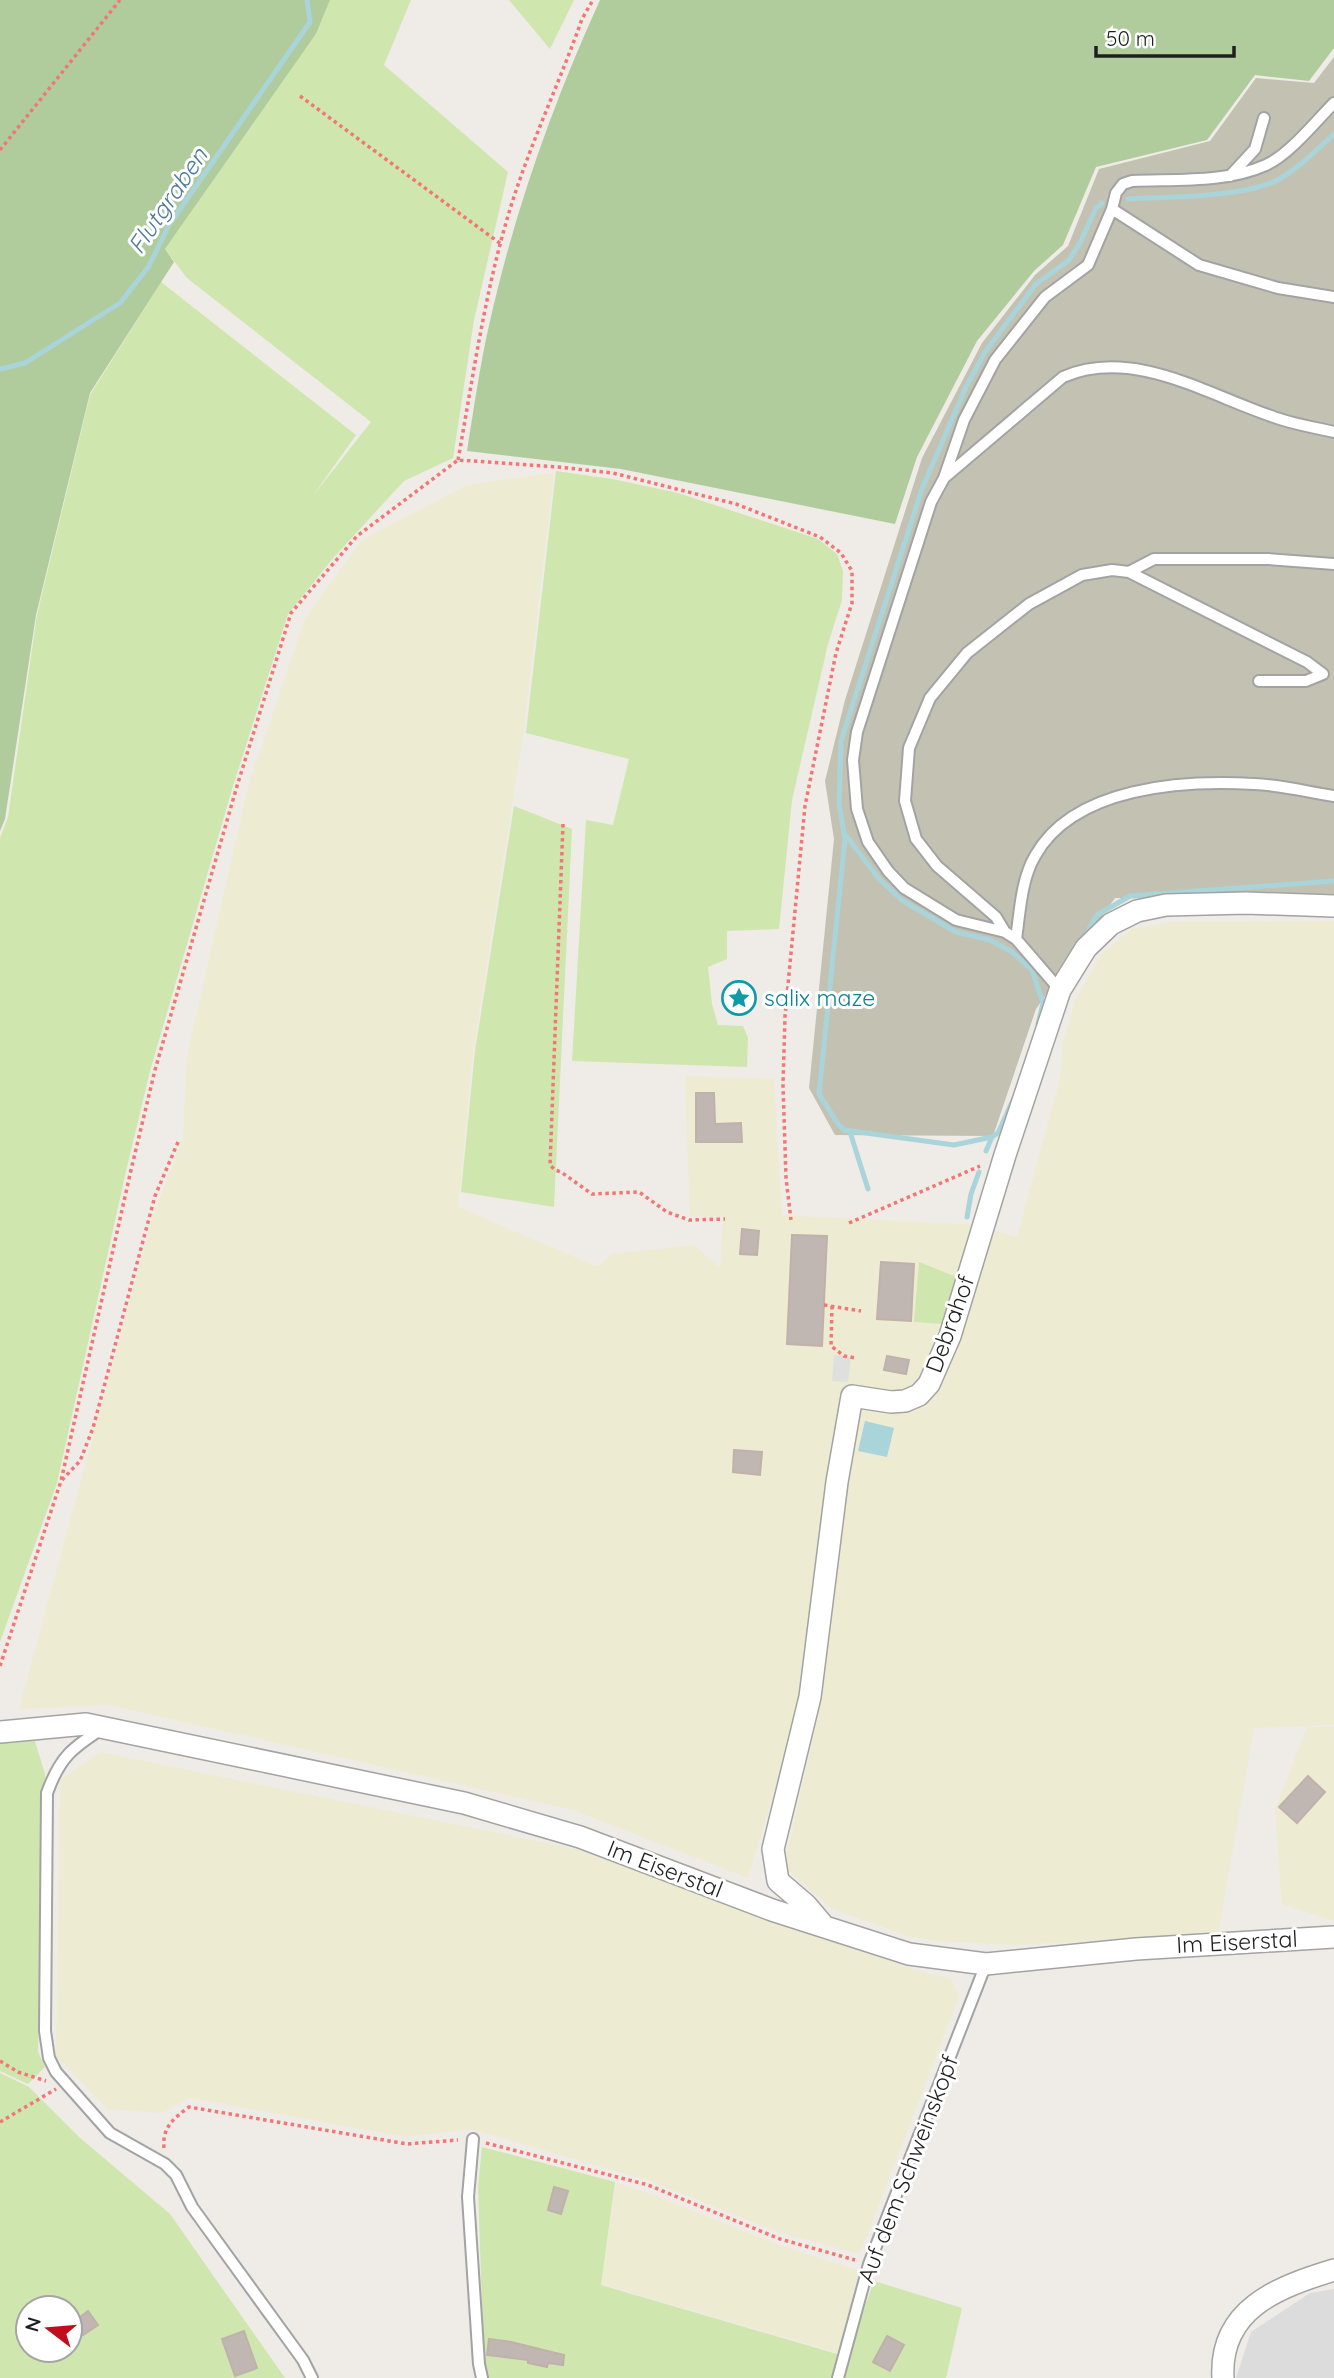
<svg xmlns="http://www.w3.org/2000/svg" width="1334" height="2378" viewBox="0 0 1334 2378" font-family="Quicksand,sans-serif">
  <rect width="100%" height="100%" fill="#efebe6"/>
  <path fill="#dddcdc" d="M1334,2289V2378H1236L1251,2332L1310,2293Z"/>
  <path fill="#c3c2b2" d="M1334,57V901L1115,898L1036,1009L993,1136L835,1135L809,1088L834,839L825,781L845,700L922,458L982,343L1035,275L1068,246L1099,169L1210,141L1256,78L1314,83Z"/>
  <path fill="#edecd3" d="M554,473L523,735L473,1052L458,1207L598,1267L611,1254L694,1245L720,1268L723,1217H690L685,1076L774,1079L782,1215L977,1225L1017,1237L1060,1079L1063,1043L1075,1001L1101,955L1131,929L1171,922L1334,921V1725L1254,1728L1218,1935L1012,1945L939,1941L911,1937L832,1909L784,1866L822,1698L844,1498L803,1696L748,1878L573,1810L109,1705L19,1709L153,1215L183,1138L187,1056L248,787L305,618L362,540L467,485Z
    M1307,1727H1334V1921L1282,1904L1275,1810Z
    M100,1752L576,1849L912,1969L951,1979L959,1997L860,2254L781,2233L647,2180L471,2129L405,2137L190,2098L162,2113L107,2109L56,2056L60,1780Z
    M616,2183L642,2191L782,2246L863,2272L838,2353L601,2284Z"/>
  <path fill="#cfe6af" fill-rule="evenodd" d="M330,0H411L384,65L508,172L474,320L453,458L404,481L334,557L288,614L233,786L150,1071L126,1171L57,1483L0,1642V838L8,817L37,615L90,395L161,282L356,435L312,497L371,422L187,278L165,249L316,34Z
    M509,0H574L550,49Z
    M556,471L612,479L678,493L818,539L837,554L843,571L842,600L828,644L792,800L779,929L727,931V959L708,967L712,1004L718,1025L743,1026L748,1038L747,1067L572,1061L586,820L613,825L629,759L526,733Z
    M514,806L572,829L554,1207L461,1192L475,1051Z
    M919,1262L959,1278L944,1324L914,1322Z
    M34,1738L45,1774L38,2052L45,2067L28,2084L0,2071V1742Z
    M0,2073L29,2087L79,2137L170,2214L285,2378H0ZM28,2308H70V2350H28Z
    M482,2147L615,2182L601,2285L847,2357L874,2281L962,2308L946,2378H488L484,2362L478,2188Z"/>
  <path fill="#b0cc9d" d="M0,0H330L316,34L165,249L174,262L90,393L36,615L5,819L0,831Z
    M600,0H1334V48L1309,81L1255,75L1207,140L1096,167L1063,245L1034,271L977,341L917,457L895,524L621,469L467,451C474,408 480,364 490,321C515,210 553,103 600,0Z"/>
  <path fill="#dfdfdf" d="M834,1355L851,1357L848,1382L832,1381Z"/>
  <path fill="#a9d4da" d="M865,1421L894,1428L887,1457L858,1451Z"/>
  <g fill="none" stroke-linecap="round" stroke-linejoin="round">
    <path stroke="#a9d4da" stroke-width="5" d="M1128,199C1165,197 1249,197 1279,179C1300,167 1316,150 1334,134
      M0,369L25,363L120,303L149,266L169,225L310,22L307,0
      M844,833L880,880L903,901L956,932L990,940L1012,952L1032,970L1043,1003L1038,1024
      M1085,936L1097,915L1130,896L1334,881
      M850,1132L868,1189
      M992,1137L954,1145L844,1130L838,1124L819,1094L845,839L839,804L841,741L922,489L966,387L985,352L1036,284L1068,261L1080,243L1096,208L1102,203
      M986,1151L992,1137L998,1133L1013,1100
      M967,1217L971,1194L979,1172"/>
  </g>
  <path fill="#c0b7b3" stroke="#c0b1a9" stroke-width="2" d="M696,1093H714L715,1124L741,1123L742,1142H696Z
    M742,1229L759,1231L757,1255L740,1254Z
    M792,1235L827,1236L822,1346L787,1344Z
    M881,1262L914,1264L911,1321L877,1319Z
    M887,1356L909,1360L906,1374L884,1370Z
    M734,1450L762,1452L760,1475L733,1472Z
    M1308,1776L1325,1792L1297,1823L1279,1807Z
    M554,2187L568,2191L561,2214L548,2210Z
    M88,2311L98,2325L83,2335L74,2322Z
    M244,2331L257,2368L235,2376L222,2339Z
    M887,2336L904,2345L890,2371L873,2362Z
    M489,2339L511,2342L564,2355L563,2365L548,2363L547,2367L528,2363V2360L487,2355Z"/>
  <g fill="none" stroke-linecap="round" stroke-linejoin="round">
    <g stroke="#a3a3a3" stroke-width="14">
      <path id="service" d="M1230,176L1255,149L1264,118
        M1112,209L1199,265L1278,288L1334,297
        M944,478L1063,377C1132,347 1206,394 1271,416C1291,424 1313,427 1334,432
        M1129,572L1154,559H1268L1334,564
        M1005,932L996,917L937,866L916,839L905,801L909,748L930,698L967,653L1029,604L1082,575L1112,570L1129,572L1307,662L1323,674L1306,681H1259
        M1016,939C1020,912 1021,880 1035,856C1074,786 1184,780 1254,784C1281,785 1308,792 1334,796
        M1060,990L1016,939L1005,932L956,920L904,888L888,871L868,842L857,809L853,760L857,732L931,502L944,478L964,420L995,360L1045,297L1088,265L1112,209L1116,193L1123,184L1132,181C1175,179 1226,183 1266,165C1290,154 1315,122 1334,103
        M103,1728C72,1748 60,1757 47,1793L45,2031L49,2058L56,2072L110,2133L165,2164L176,2175L192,2207L303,2360L312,2378
        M473,2139L468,2197L479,2364L482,2378
        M838,2378L869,2264L986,1964"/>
    </g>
    <g stroke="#a3a3a3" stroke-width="24">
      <path id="minor" d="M0,1732L86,1724L464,1803L580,1837L772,1910L909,1954L986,1964L1136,1949L1334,1937
        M823,1925L806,1905L778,1881L773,1849L810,1697L837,1482L852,1396L891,1402L905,1401L919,1395L929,1384L950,1336L1005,1155L1060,990L1086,948L1111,924L1137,911L1166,905L1246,903L1334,906
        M1223,2378C1219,2309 1278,2287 1334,2270"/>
    </g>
    <path stroke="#f17675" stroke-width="3.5" stroke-dasharray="3.5 3.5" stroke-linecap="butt" d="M300,96L501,244
      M0,150L120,0
      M458,460C475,366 488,269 520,179C539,125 563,73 582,19L593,0
      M563,824L550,1165L555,1170L561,1172L592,1194L639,1192L667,1212L689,1220L725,1219
      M849,1223L980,1166
      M824,1305L861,1311
      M832,1306L831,1346L844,1356L856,1358
      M62,1480L80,1461L93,1428L155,1196L178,1142
      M0,1666L61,1481L131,1170L155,1070L237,786L291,613L357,536L458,460L558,467L613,473L736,504L820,537L841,553L852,571V603L836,653L805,806L785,1016L783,1085L786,1178L791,1220
      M0,2061L18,2072L46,2081
      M0,2122L56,2089
      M486,2143L648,2185L780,2239L855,2260
      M164,2148C162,2127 174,2118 189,2107L407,2144L458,2140"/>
    <use href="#service" stroke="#fff" stroke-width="10"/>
    <use href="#minor" stroke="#fff" stroke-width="21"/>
  </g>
  <defs>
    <g id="sight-ring" transform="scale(1.75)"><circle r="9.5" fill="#fff" stroke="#0f9aa8" stroke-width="1.5"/><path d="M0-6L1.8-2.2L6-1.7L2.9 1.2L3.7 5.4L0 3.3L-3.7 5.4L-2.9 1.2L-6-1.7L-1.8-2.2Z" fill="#0f9aa8"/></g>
  </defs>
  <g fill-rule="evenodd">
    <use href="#sight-ring" x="739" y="998"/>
  </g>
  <g text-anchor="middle" stroke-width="6" stroke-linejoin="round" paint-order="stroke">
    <g font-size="23" fill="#0d838f" stroke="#fff" text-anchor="start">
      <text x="764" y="1006">salix maze</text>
    </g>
    <g font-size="23" fill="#1f1f1f" stroke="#fff">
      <text transform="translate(950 1324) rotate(-70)" y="8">Debrahof</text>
      <text transform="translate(665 1869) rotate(21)" y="8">Im Eiserstal</text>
      <text transform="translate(1237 1942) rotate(-3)" y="8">Im Eiserstal</text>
      <text transform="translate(908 2169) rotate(-69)" y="8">Auf dem Schweinskopf</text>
    </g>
    <g font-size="24" font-style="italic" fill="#4b7a9a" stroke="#fff">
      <text transform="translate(168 201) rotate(-56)" y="8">Flutgraben</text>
    </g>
  </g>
  <g transform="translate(49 2329) rotate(286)"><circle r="33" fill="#ffffff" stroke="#a5a5a5" stroke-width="2"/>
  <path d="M0-5L12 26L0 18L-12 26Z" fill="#c10d1e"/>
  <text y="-10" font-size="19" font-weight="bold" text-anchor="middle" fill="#1f1f1f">N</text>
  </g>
  <path d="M1096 46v10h138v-10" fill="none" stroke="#1f1f1f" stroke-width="3.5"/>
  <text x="1106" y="46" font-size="21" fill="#1f1f1f" stroke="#ffffff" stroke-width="5" paint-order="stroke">50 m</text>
</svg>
